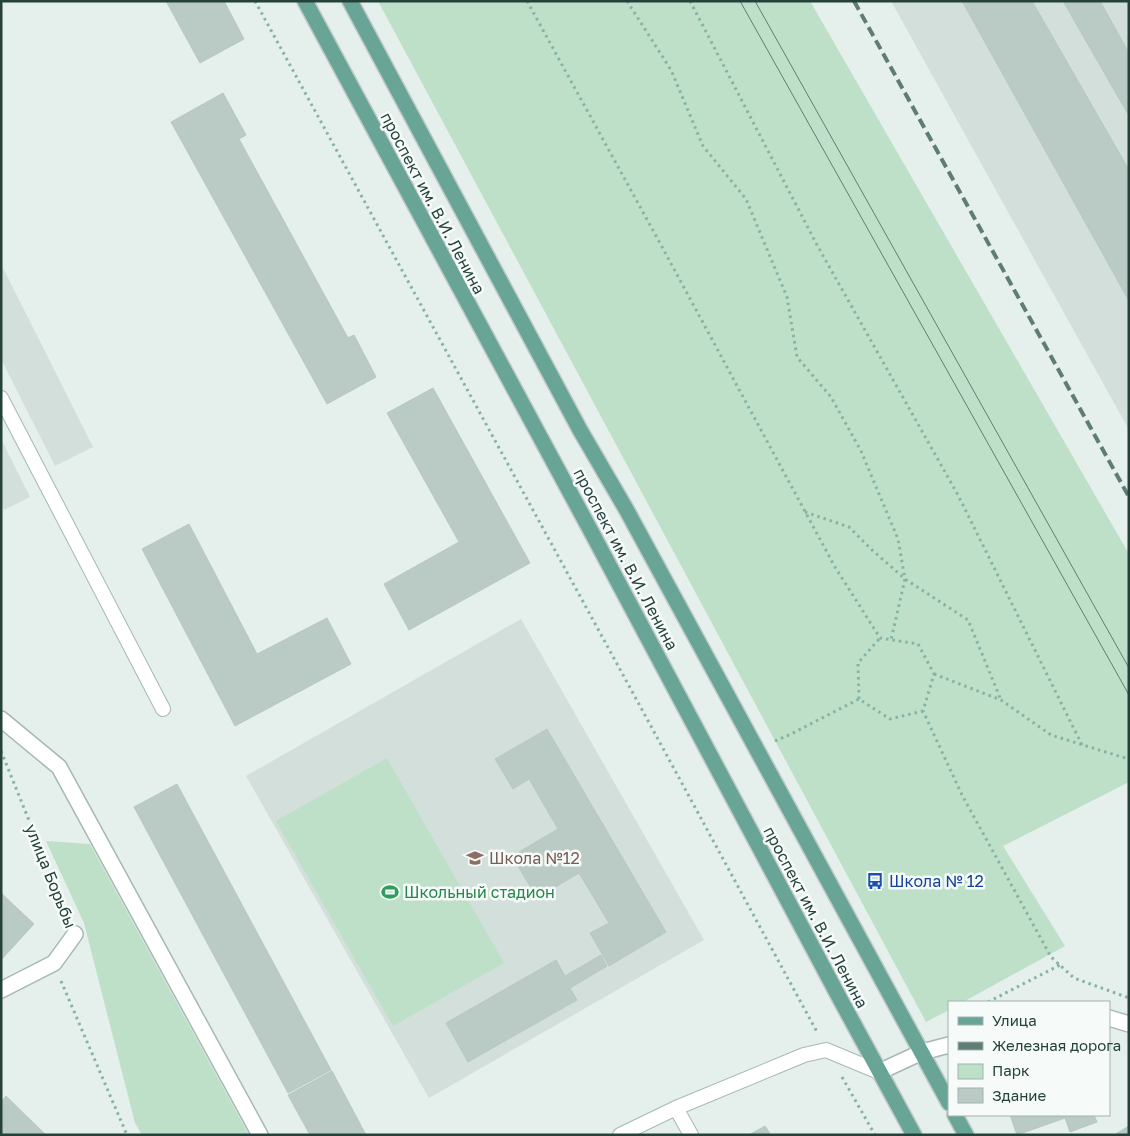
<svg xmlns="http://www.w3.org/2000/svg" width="1130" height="1136" viewBox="0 0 1130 1136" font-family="'Golos Text',sans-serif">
  <rect width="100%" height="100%" fill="#e5efeb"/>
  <path fill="#d3dfda" d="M891,1H1129V430Z
    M1,264L93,447L55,466L1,359Z
    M1,439L30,497L4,510L1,505Z
    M521,619L704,940L429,1098L246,776Z"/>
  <path fill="#bee0c8" d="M378,1H810L1129,554V782L1003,846L1065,946L963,1002H949V1010L926,1022Z
    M387,758L504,963L393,1026L276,821Z
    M46,841L90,844L249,1135H142L135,1123L84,923Z"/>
  <path fill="#bacac4" stroke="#b7c9c2" d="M166,1H224L244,39L200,63Z
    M962,1H1032L1129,170V301Z
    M1063,1H1100L1129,53V116Z
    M223,93L246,135L239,139L348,338L354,335L376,377L327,404L171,122Z
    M433,388L530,563L409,630L384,584L459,542L387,413Z
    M189,524L257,654L327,618L351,664L235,726L142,549Z
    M547,729L666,932L609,966L590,933L609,923L579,873L537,898L512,856L558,829L529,779L513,789L495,759Z
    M177,784L331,1070L288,1093L134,807Z
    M1,893L34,924L1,960Z
    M601,955L607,966L570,988L577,1000L468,1062L446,1023L556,960L565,976Z
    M332,1071L366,1135H310L288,1095Z
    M6,1096L46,1135H1V1102Z
    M1010,1115H1094L1097,1122L1070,1132L1065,1118L1017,1135Z
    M765,1126L771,1135H749Z
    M1129,1126V1135H1114Z"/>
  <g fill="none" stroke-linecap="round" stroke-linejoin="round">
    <g stroke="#a7b8b2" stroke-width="16">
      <path id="lane" d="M1,398L163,709
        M676,1108L691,1135
        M620,1135L676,1108L804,1055L826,1050L879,1072"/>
    </g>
    <g stroke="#a7b8b2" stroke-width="18">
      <path id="street" d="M1,719L59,767L260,1135
        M1,990L54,963L75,934
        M1109,1018L1129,1024
        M879,1072L922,1052L949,1045"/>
    </g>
    <g stroke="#c2cac8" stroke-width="18">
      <path id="primary" d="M305,1L593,535L839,997L914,1135
        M350,1L580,430L626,509L949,1103
        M955,1115L966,1135"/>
    </g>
    <path stroke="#85b3a5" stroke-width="3" stroke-dasharray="2.5 4" stroke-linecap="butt" d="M255,1L640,706L817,1032
      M527,1L661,245L835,567L880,638L918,644L934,674L923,711L962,795L1051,957L1074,978L1129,998
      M627,1L671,70L703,146L746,199L787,297L797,357L831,397L861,451L898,539L905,579L891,640
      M690,1L817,245L958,495L1082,745
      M805,512L849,527L871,549L905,579L968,620L1001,700
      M934,674L1001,700L1051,735L1125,758L1129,760
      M859,699L858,663L880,638
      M775,741L791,734L859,699L890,719L923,711
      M1,751L68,917
      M61,981L127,1135
      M988,1002L1060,965
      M842,1077L875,1135"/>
    <use href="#lane" stroke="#fff" stroke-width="14"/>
    <use href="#street" stroke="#fff" stroke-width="15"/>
    <use href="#primary" stroke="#69a597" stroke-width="15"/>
    <path stroke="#5e7d75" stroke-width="1" d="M740,1L1129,695
      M755,1L1129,668"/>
    <path stroke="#5e7d75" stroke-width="4" stroke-dasharray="10 5" stroke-linecap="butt" d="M854,1L1129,497"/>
  </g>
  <defs>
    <g id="school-bare" transform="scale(1.35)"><path d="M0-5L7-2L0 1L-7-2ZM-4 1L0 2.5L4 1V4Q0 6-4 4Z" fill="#8d6e63" stroke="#f6fbf9" stroke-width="2.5" paint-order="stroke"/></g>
    <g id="bus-bare" transform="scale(1.35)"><path d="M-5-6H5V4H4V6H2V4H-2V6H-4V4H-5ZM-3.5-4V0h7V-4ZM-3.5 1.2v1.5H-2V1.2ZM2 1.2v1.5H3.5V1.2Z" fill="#1a4fb4" stroke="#f6fbf9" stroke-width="2.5" paint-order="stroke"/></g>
    <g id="stadium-bare" transform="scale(1.35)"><path d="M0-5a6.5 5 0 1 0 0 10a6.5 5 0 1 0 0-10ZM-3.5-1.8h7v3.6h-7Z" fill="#2e9e5b" stroke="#f6fbf9" stroke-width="2.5" paint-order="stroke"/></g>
  </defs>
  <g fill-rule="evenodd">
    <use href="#school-bare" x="475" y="858"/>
    <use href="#bus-bare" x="875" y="881"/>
    <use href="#stadium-bare" x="390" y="892"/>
  </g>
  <g text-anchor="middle" stroke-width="5" stroke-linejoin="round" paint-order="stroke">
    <g font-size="16" fill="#24423a" stroke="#f6fbf9">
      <text transform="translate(433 203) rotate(62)" y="6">проспект им. В.И. Ленина</text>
      <text transform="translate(626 559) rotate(62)" y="6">проспект им. В.И. Ленина</text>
      <text transform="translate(51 876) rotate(68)" y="6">улица Борьбы</text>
      <text transform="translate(816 917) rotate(62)" y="6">проспект им. В.И. Ленина</text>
    </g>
    <g font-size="16" fill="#785e54" stroke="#f6fbf9" text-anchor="start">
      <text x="489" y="864">Школа №12</text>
    </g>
    <g font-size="16" fill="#164399" stroke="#f6fbf9" text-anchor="start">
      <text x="889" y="887">Школа № 12</text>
    </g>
    <g font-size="16" fill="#27864d" stroke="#f6fbf9" text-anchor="start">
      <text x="404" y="898">Школьный стадион</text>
    </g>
  </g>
  <rect width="1130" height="1136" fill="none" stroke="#24423a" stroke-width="5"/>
  <rect x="948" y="1001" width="162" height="115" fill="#f6fbf9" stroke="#a2b1ad"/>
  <rect x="958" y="1017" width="25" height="8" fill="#69a597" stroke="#a2b1ad"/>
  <text x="992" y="1026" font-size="15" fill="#24423a">Улица</text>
  <rect x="958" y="1042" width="25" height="8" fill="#5e7d75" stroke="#a2b1ad"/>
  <text x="992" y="1051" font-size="15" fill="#24423a">Железная дорога</text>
  <rect x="958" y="1064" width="25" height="15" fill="#bee0c8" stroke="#a2b1ad"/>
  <text x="992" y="1076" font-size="15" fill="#24423a">Парк</text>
  <rect x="958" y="1088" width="25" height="15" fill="#bacac4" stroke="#a2b1ad"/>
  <text x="992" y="1101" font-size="15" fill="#24423a">Здание</text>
</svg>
